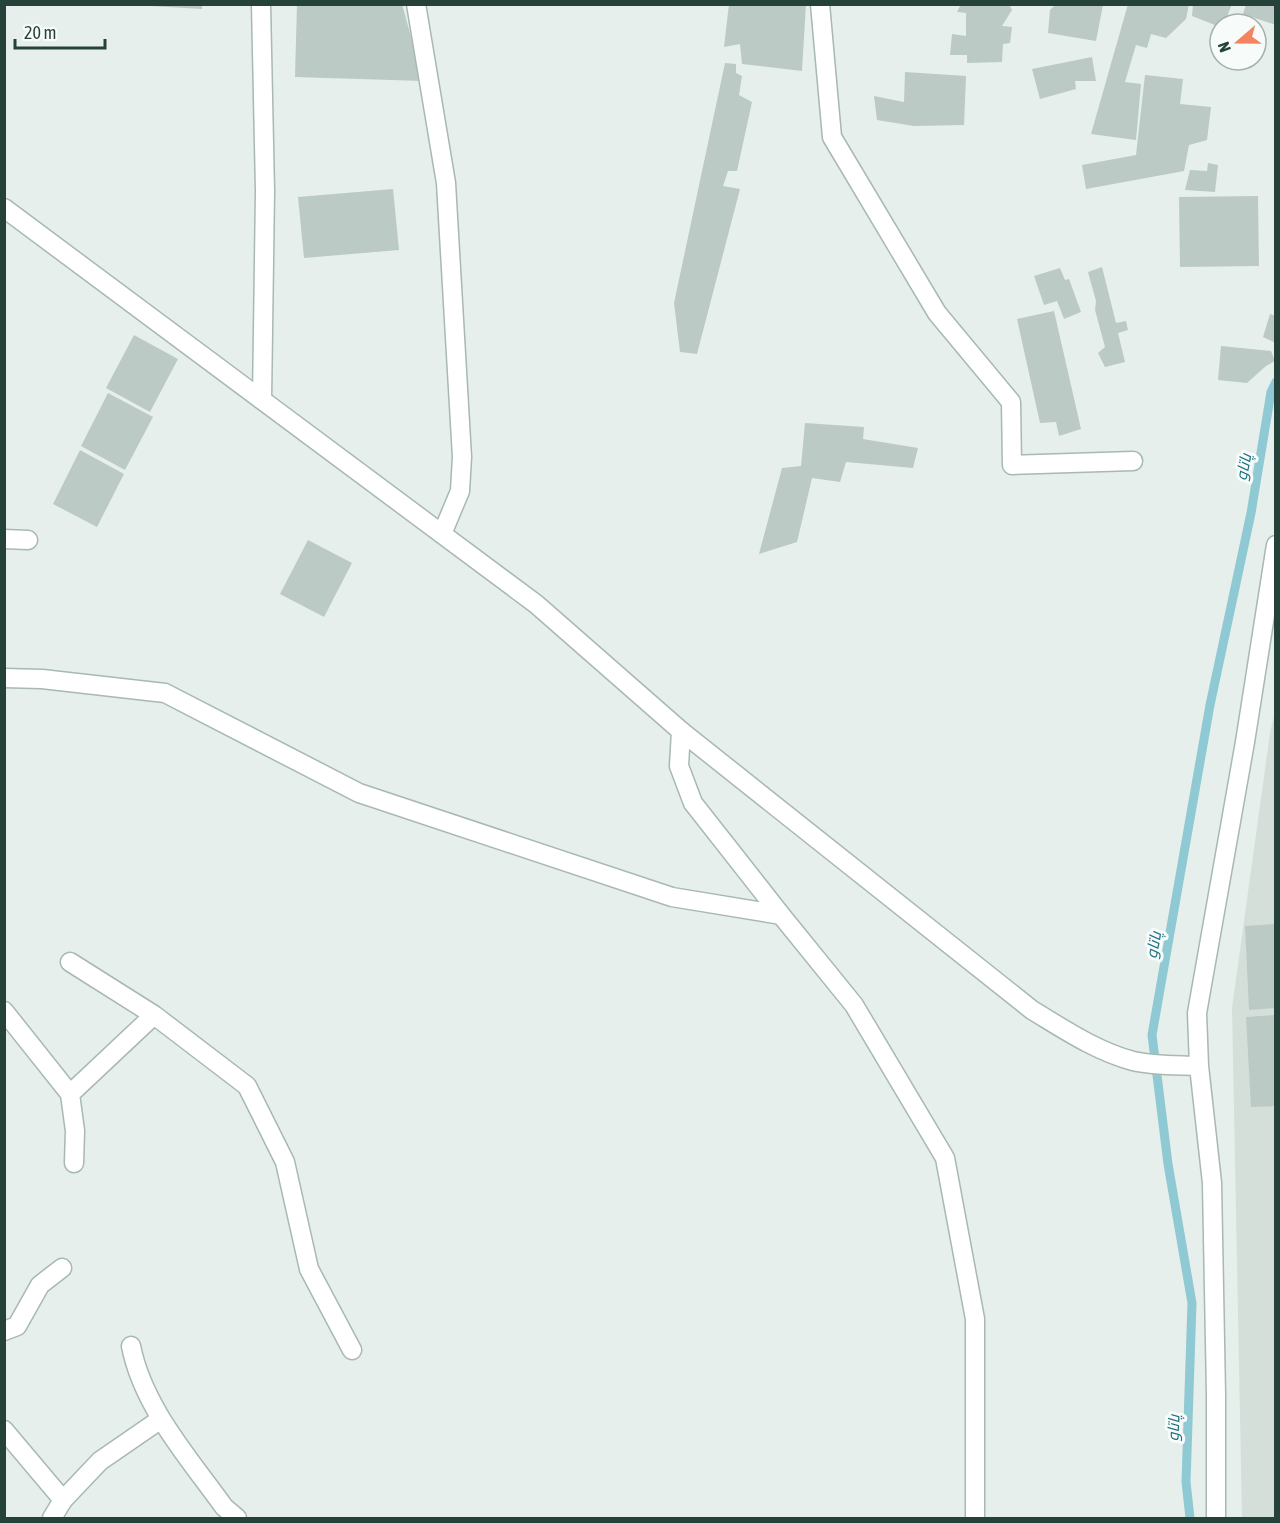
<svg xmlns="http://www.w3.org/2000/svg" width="1280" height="1523" viewBox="0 0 1280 1523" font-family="'Asap Condensed',Cairo,sans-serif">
  <rect width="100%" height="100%" fill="#e6efeb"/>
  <path fill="#d4dfda" d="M1275,712L1276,1518H1242L1232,1008L1270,733Z"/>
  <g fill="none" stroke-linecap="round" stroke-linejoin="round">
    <path stroke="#8ec9d4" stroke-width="9" d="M1190,1518L1186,1482L1192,1303L1168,1164L1152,1035L1210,705L1251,513L1271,392L1276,382"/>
  </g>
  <path fill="#bbcac4" d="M151,4H202V9L151,6Z
    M297,4H402L423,81L295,77Z
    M729,4H806L802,71L742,64L740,44L724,47Z
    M961,4H1009L1012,10L1002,26L1012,27L1010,43L1003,44L1002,62L967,63V55H950L952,34L966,36V13L957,12Z
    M1056,4L1103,5L1096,41L1048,33L1050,10Z
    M1128,4H1189L1186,19L1166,38L1151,34L1147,48L1136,45L1125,82L1141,84L1136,140L1091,134Z
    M1193,4H1232L1224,24H1220V27L1192,16Z
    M1246,4H1276V25L1243,14Z
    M1092,57L1096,81H1075L1076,89L1040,99L1032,69Z
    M725,63L736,64V73L742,76L739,95L752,102L737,171H728L723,186L740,189L697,354L680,352L674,303Z
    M905,72L966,76L964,125L914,126L877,120L874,96L904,102Z
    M1145,75L1183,79L1180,104L1211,107L1207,140L1189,145L1184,171L1086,189L1082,165L1136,155Z
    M1208,163L1218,165L1215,192L1185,190L1190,170L1207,171Z
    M393,189L399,250L304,258L298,197Z
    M1258,196L1259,266L1180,267L1179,197Z
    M1102,267L1116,323L1126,321L1128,330L1118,333L1125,362L1105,367L1098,353L1105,347L1095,310L1096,301L1088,272Z
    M1060,268L1065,280L1069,279L1081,312L1064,319L1057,301L1044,305L1034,276Z
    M1054,311L1081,429L1059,436L1056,422L1040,423L1017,319Z
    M1270,314L1276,316V343L1263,337Z
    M134,335L178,359L150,412L106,388Z
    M1221,346L1271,351L1275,361L1266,366L1247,383L1218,380Z
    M108,393L153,417L125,470L81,446Z
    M805,423L864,427L863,439L918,448L913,468L846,462L840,482L812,478L797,542L759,554L782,468L801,466Z
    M80,450L124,474L97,527L53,504Z
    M308,540L352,563L324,617L280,594Z
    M1276,924V1008L1249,1010L1245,926Z
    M1276,1015V1106L1251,1107L1246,1017Z"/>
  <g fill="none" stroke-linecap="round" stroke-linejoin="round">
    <g stroke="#a8b8b2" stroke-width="21">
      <path id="minor" d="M261,4L265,191L262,400
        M416,4L446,183L462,457L460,491L442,534
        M820,4L832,137L937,313L1011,402L1012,465L1133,461
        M4,539L28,540
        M4,678L42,679L165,693L359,793L672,897L781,915
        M681,731L679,766L693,803L781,915L854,1005L945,1158L975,1319V1518
        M70,962L154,1015L247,1086L285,1162L309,1269L352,1350
        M4,1011L70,1094L75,1131L74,1163
        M70,1094L154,1015
        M4,1331L17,1326L40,1285L62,1268
        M131,1346C143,1407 189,1458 224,1507L237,1518
        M4,1430L63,1500
        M52,1518L63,1500L100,1461L161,1419"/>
    </g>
    <g stroke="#a8b8b2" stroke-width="21">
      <path id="tertiary" d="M4,208L536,604L681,731L1032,1010C1065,1030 1096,1051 1133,1061C1154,1066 1177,1065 1199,1066
        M1216,1518V1395L1212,1183L1199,1066L1197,1013L1245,742L1276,545"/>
    </g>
    <use href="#minor" stroke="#fff" stroke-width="18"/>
    <use href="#tertiary" stroke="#fff" stroke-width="18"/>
  </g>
  <g text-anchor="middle" stroke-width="6" stroke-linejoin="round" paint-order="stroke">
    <g font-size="16" font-style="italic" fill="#1c6f80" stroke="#f7fbf9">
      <text transform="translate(1243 467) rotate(-79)" y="6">پاتاو</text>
      <text transform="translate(1153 945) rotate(-80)" y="6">پاتاو</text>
      <text transform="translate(1173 1428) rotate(-88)" y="6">پاتاو</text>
    </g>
  </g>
  <rect width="1280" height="1523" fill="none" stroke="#24423a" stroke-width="12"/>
  <g transform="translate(1238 42) rotate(250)"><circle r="28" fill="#f7fbf9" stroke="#a3b1ad" stroke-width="1.5"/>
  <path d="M0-4.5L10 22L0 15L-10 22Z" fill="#f4845f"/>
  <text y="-9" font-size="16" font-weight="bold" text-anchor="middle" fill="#24423a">N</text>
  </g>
  <path d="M15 39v9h90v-9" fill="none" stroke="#24423a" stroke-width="3"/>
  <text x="24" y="39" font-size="18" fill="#24423a" stroke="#f7fbf9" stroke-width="4.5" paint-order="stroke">20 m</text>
</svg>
